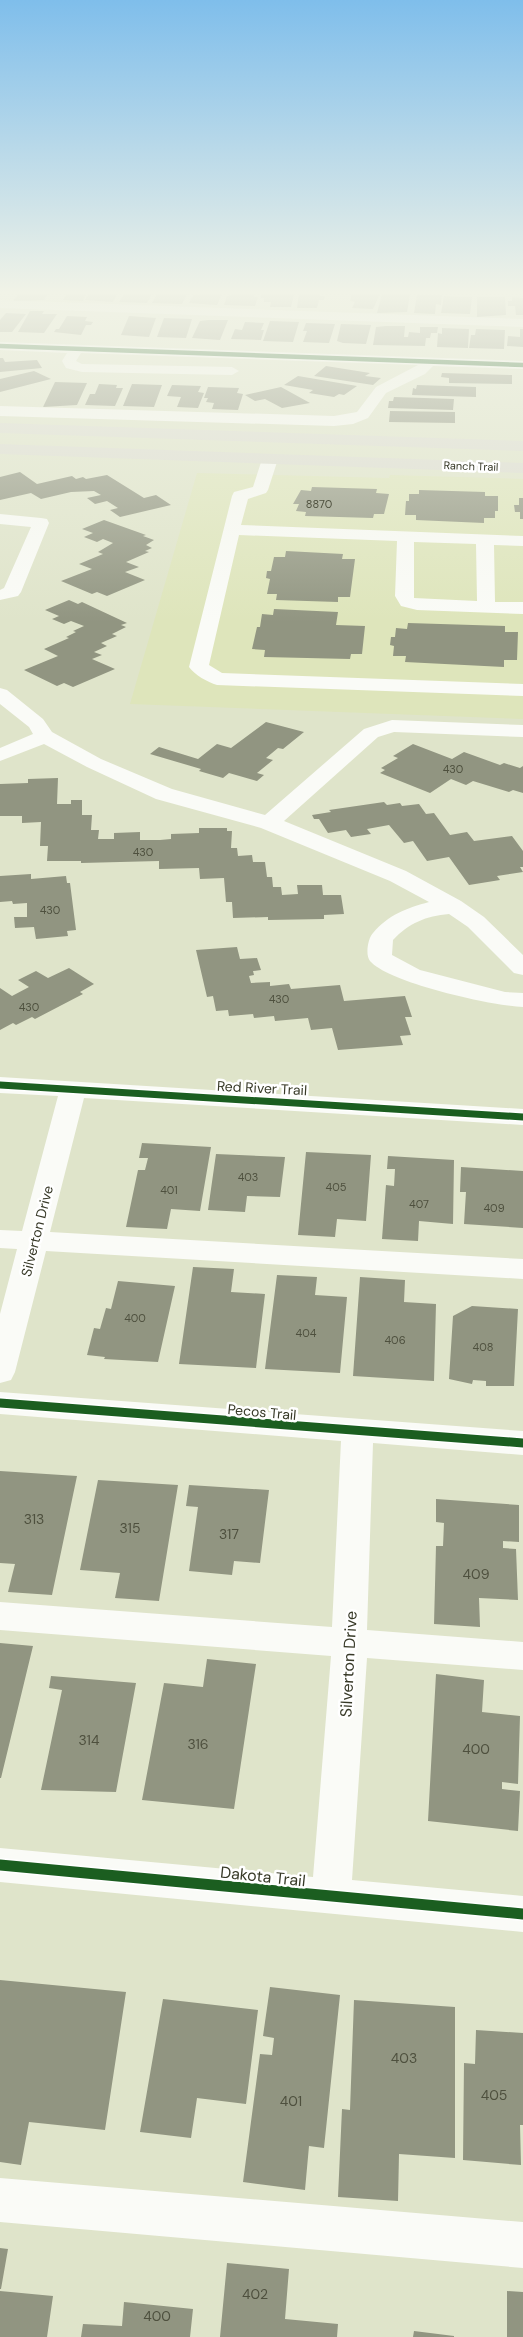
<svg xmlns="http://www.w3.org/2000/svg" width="523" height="2337" viewBox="0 0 523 2337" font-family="'DM Sans',sans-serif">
  <rect width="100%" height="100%" fill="#dfe4ca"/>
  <path fill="#dee5bb" d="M197,473L389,478L390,475L523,479V719L130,704Z"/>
  <path fill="#919581" d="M18,294H48L44,300L13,301Z
    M67,294H86L83,301L63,300Z
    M89,294H117L113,302L85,300Z
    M124,294H152L147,303L119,302Z
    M157,294H187L182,304L152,303Z
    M222,294L217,305L189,303L193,295Z
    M236,294H255L254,297H258L255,306L224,305L227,296Z
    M261,294H292L294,295L291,307H270L271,302H264V298H261Z
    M299,294H320V296H325L324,300H319L317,308H297Z
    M352,294H380L373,309L352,308L355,302L350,301Z
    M382,294H410L407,312L377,313Z
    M417,295H442L441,305L436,304L435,314L414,313Z
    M444,296L472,297L470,314L441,313Z
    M477,297H505L506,315L477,317Z
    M512,297L523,298V315H516L515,306H508V301H512Z
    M30,311H44L42,314H57L44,333L18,332Z
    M6,313L26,314L12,332H0V320Z
    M67,316L87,317L85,321L93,322L91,325H86L81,335L54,332L56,329H59Z
    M129,316L156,318L149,337L121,335Z
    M164,318L192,319L186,338L157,337Z
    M208,320H228L220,340L192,338L200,321Z
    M270,321L299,322L293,342L263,341Z
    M245,322L264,323L261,330H264L261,340L231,339L235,329L242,330Z
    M306,323L335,324L329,343L303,342L307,331H303Z
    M341,324L371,325L366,344L343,343L337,341Z
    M386,326H405L404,337H408L409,332L420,333V327H438L437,333H431L430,338H426L425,346L373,345L376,327Z
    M442,328L469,329L468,348L437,347L438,333L442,334Z
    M476,329L505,330L504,349L469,348L471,335H475Z
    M520,329H523V347L507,346L508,336L520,337Z
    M0,358H3L5,362L37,360L42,368L0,372Z
    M326,366L370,373L365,376L381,378L373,385L314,376Z
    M34,371L51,379L0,392V379Z
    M442,373L512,375V384L449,383V378L441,377Z
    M298,376L357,386L344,395L339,394L334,397L309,393L313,390L284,385Z
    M55,382L87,383L77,405L43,407Z
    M99,384L117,385L116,388H123L115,406L85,405L90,394H95Z
    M132,384L162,385L154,407L123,406Z
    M172,385L201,386L198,392L204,393L198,408L177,407L181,397L167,396Z
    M417,385L476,387V397L412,395L413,388L416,389Z
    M208,387L239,388L237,393L243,394L238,410L212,409L214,403L206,402L208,398H204Z
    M281,387L310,403L282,408L265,399L255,401L245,395Z
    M394,397L454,399L453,410L388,408L389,401H393Z
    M390,411L455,412V423L389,422Z
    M20,472L37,484L72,476L76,479L83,477L86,479L107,475L144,498L156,495L171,505L120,517L110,510L118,508L107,501L95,504L87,498L101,495L94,491L71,492L41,499L31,493L0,500V477Z
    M312,487L377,489L376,493L389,494L384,514H374L373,518L305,516L306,512L296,511L299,504H293L301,490L311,491Z
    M419,490L485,492V496H498V511H495V518H484V523L416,520V515H405L406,501H409V494H419Z
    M519,498H523V519H520V512H515L514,505H519Z
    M104,520L146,535L143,536L154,540L146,545L152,548L145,551L149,552L126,562L139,567L125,572L145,580L107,596L97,592L92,594L61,581L92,569L79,564L103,554L98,552L113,543L103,539L97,542L84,537L93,533L82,529Z
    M286,551L343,554L342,559H355L350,597H338V602L276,600L277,594H267L270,579L266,578L267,571H271L274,557H285Z
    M69,600L78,604L82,602L127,623L121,625L126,627L112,634L117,636L101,643L107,646L94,652L102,655L92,659L115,669L73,687L64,683L57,686L24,670L58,656L44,649L69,638L66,637L76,632L73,631L84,626L71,621L64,624L52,619L59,616L45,610Z
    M274,609L338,612L336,625L365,626L362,654H351L350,659L264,657L265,650L252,649L257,627H260L262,614L273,615Z
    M408,623L505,626V632H518L517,660H504V667L405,662L406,656H393L394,646L390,645L391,637H395L396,628L407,629Z
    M266,722L304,732L283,749L278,748L266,758L273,760L257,773L264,775L257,781L229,773L223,778L199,771L201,769L150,754L159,747L198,759L217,744L231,748Z
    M413,744L452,759L464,752L500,765L504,763L520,768L523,766V793L513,790L509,792L473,781L466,785L451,779L430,793L380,773L385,770L381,768L398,758L393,756Z
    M58,778L57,804H71V800H82V815H92L91,830H99L98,839H114V833L140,832V840H160L171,839V834L199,833V828H227V831H232L231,848H237L238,856L252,855L253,862H265L267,877H272L273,887H281L282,895L298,894L297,885H322L323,895H341L344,914L324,915V919L268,920V917L233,918L232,902H226L224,878L200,879L199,868L159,869V861L81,863V861H47L48,846H40L41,822L22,823V816H0V784L28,783V779Z
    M384,802L387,805L400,803L402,806L419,804L426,814L434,813L450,835L467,832L474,841L512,836L523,851V867H520L523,872L497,876L500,880L469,885L449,857L427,861L413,841L404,843L389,825L367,829L371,834L351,837L346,830L328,833L319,819H314L312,815L331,812L329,810Z
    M31,874V879L66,876L67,883H70L76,930L67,931L68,936L36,939L34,927L15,928L14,917H27V903L13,904L12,901L0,902V876Z
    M237,947L240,959L257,958L261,970L253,971L254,975L249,976L251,983L270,982V986L289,984L291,989L340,985L344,1001L405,996L412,1017H405L411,1035L400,1036L403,1045L338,1050L332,1028L311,1030L308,1018L275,1021L274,1016L254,1018L253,1014L229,1016L228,1010L216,1011L213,996L207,997L196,950Z
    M69,968L94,984L80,992L83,994L35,1019L32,1017L16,1025L13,1023L0,1030V988L12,996L29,987L18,980L36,971L48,978Z
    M142,1143L211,1147L200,1211L171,1209L167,1229L126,1227L138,1170H145L148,1158H139Z
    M306,1152L371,1155L366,1221L337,1219L335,1237L298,1235Z
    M216,1154L285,1157L280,1197L247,1196L245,1212L208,1210Z
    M388,1156L454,1160L453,1224L419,1221L418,1241L382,1239L386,1185L394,1186L395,1169H387Z
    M461,1167L523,1171V1228L464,1224L466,1192H460Z
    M193,1267L234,1269L231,1292L265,1294L256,1368L179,1364Z
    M277,1275L317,1277L315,1295L347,1297L340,1373L265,1369Z
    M360,1277L405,1280L404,1302L436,1304L434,1381L353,1376Z
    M118,1281L175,1286L158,1362L104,1359L105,1357L87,1355L94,1328L100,1329L106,1308L111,1309Z
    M472,1306L518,1309L514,1386H486V1381L473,1380L472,1384L449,1379L453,1316Z
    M0,1471L77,1476L52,1595L8,1592L15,1564L0,1563Z
    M98,1480L178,1485L159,1601L115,1598L120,1573L80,1570Z
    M189,1485L269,1490L260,1563L234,1561L232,1575L189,1571L198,1507L186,1506Z
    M436,1499L519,1505V1542L503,1541V1548L516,1549L518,1600L479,1598L480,1627L434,1624L436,1546H443L444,1523L436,1522Z
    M0,1643L33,1646L1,1778H0Z
    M207,1659L256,1664L234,1809L142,1800L164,1683L203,1687Z
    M436,1674L484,1680L482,1712L520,1716L518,1784L502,1782V1789L520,1791L518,1831L428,1821Z
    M51,1676L136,1683L116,1792L41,1790L62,1690L49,1688Z
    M0,1980L126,1992L105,2130L29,2122L21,2165L0,2162Z
    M270,1987L340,1995L324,2148L309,2146L305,2190L243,2182L260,2054L272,2055L274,2038L263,2036Z
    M163,1999L258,2010L246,2104L197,2098L191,2138L140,2132Z
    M354,2000L455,2007V2158L399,2154L398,2201L338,2197L342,2109L350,2110Z
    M476,2030L523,2033V2125H520L521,2165L463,2160L464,2063L475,2064Z
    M0,2248L8,2249L1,2289H0Z
    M227,2263L289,2269L285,2319L338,2324L337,2337H220Z
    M0,2291L53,2296L47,2337H0Z
    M507,2291L523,2292V2337H507Z
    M124,2302L193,2309L190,2337H81L83,2324L122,2326Z
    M414,2331L454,2336V2337H413Z"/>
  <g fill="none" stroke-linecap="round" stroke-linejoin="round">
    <path fill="#fafbf7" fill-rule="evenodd" d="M0,300L523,319V327L0,308Z
      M0,342L523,361V369L433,366L425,374L386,393L368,418L353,424L334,426L0,416V406L334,416L357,412L376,387L418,365L81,353L76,361L82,364L232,367L239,371L232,375L82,372L66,368L62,361L67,353L0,350Z
      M270,454L276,456L278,459L268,490L266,493L248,499L241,525L523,536V546L494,545L495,602H523V614L417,610L401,606L395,596L397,541L239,535L209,665L222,673L523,684V696L217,685C207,682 195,675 189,667L232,496L234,492L253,487L262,459L264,456ZM414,542L476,544L477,601L414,598Z
      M0,514L41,518L47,519L49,523L21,592L18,596L0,600V590L4,588L31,527L0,524Z
      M0,688L7,690L43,719L52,732L101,759L172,789L265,815L364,729L392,720L523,725V737L394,732L378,737L284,821L406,871L461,901L484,917L523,955V975L514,973L468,927L449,914C426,916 409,923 393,940L392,955L420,970L505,992L523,993V1007C493,1006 389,983 370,961C365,955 368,938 373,933C388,915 407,908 429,902L390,881L261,828L156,799L87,767L44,744L0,761V748L33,734L29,727L0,704Z
      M0,1077L523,1109V1125L84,1098L50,1232L523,1259V1279L46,1251L15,1372L11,1380L0,1383V1314L17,1249L0,1248V1230L22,1231L58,1096L0,1093Z
      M0,1392L523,1431V1455L373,1443L367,1630L523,1642V1670L367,1658L352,1880L523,1896V1932L0,1882V1848L313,1877L331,1656L0,1630V1602L332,1627L341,1441L0,1414Z
      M0,2178L523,2222V2268L0,2222Z"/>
    <path fill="#dcdcd1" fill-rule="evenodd" d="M0,423L523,441V451L0,433Z
      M0,444L523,463V473L0,454Z"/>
    <g stroke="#fff" stroke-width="6">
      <path id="cycleway-far3" d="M0,346L523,365"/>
    </g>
    <g stroke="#fff" stroke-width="10">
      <path id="cycleway-far2" d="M0,1085L523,1117"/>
    </g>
    <g stroke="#fff" stroke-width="12">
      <path id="cycleway-far1" d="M0,1403L523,1443"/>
    </g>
    <g stroke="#fff" stroke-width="14">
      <path id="cycleway" d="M0,1865L523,1914"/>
    </g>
    <use href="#cycleway-far3" stroke="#1b5e20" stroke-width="4.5"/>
    <use href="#cycleway-far2" stroke="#1b5e20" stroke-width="7"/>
    <use href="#cycleway-far1" stroke="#1b5e20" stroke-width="9"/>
    <use href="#cycleway" stroke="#1b5e20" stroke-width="11"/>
  </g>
  <linearGradient id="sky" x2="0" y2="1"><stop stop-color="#7fbeeb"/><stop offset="0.47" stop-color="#f1f3e7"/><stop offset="1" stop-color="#f1f3e7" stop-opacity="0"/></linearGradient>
  <rect width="523" height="622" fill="url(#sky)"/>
  <g text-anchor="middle" stroke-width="5" stroke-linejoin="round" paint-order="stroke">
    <g font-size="11" fill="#373927" stroke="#fff">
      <text transform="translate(471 466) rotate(2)" y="4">Ranch Trail</text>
    </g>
    <g font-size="11" fill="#4e503e">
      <text x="319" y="508">8870</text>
      <text x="453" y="773">430</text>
      <text x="143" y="856">430</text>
      <text x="50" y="914">430</text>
      <text x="279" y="1003">430</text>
      <text x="29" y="1011">430</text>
      <text x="248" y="1181">403</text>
      <text x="336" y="1191">405</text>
      <text x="169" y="1194">401</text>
      <text x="419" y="1208">407</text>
      <text x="494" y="1212">409</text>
      <text x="135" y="1322">400</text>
      <text x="306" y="1337">404</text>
      <text x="395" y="1344">406</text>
      <text x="483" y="1351">408</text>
    </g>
    <g font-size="14" fill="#373927" stroke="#fff">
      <text transform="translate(262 1088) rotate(3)" y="5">Red River Trail</text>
      <text transform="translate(37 1231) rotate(-76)" y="5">Silverton Drive</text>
      <text transform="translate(262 1412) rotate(5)" y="5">Pecos Trail</text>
    </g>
    <g font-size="14" fill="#4e503e">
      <text x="34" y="1524">313</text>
      <text x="130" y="1533">315</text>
      <text x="229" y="1539">317</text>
      <text x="476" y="1579">409</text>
      <text x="89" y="1745">314</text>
      <text x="198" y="1749">316</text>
      <text x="476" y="1754">400</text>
      <text x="404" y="2063">403</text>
      <text x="494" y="2100">405</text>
      <text x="291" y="2106">401</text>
      <text x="255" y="2299">402</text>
      <text x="157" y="2321">400</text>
    </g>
    <g font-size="16" fill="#373927" stroke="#fff">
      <text transform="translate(348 1664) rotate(-87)" y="6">Silverton Drive</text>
      <text transform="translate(263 1876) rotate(6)" y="6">Dakota Trail</text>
    </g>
  </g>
</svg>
